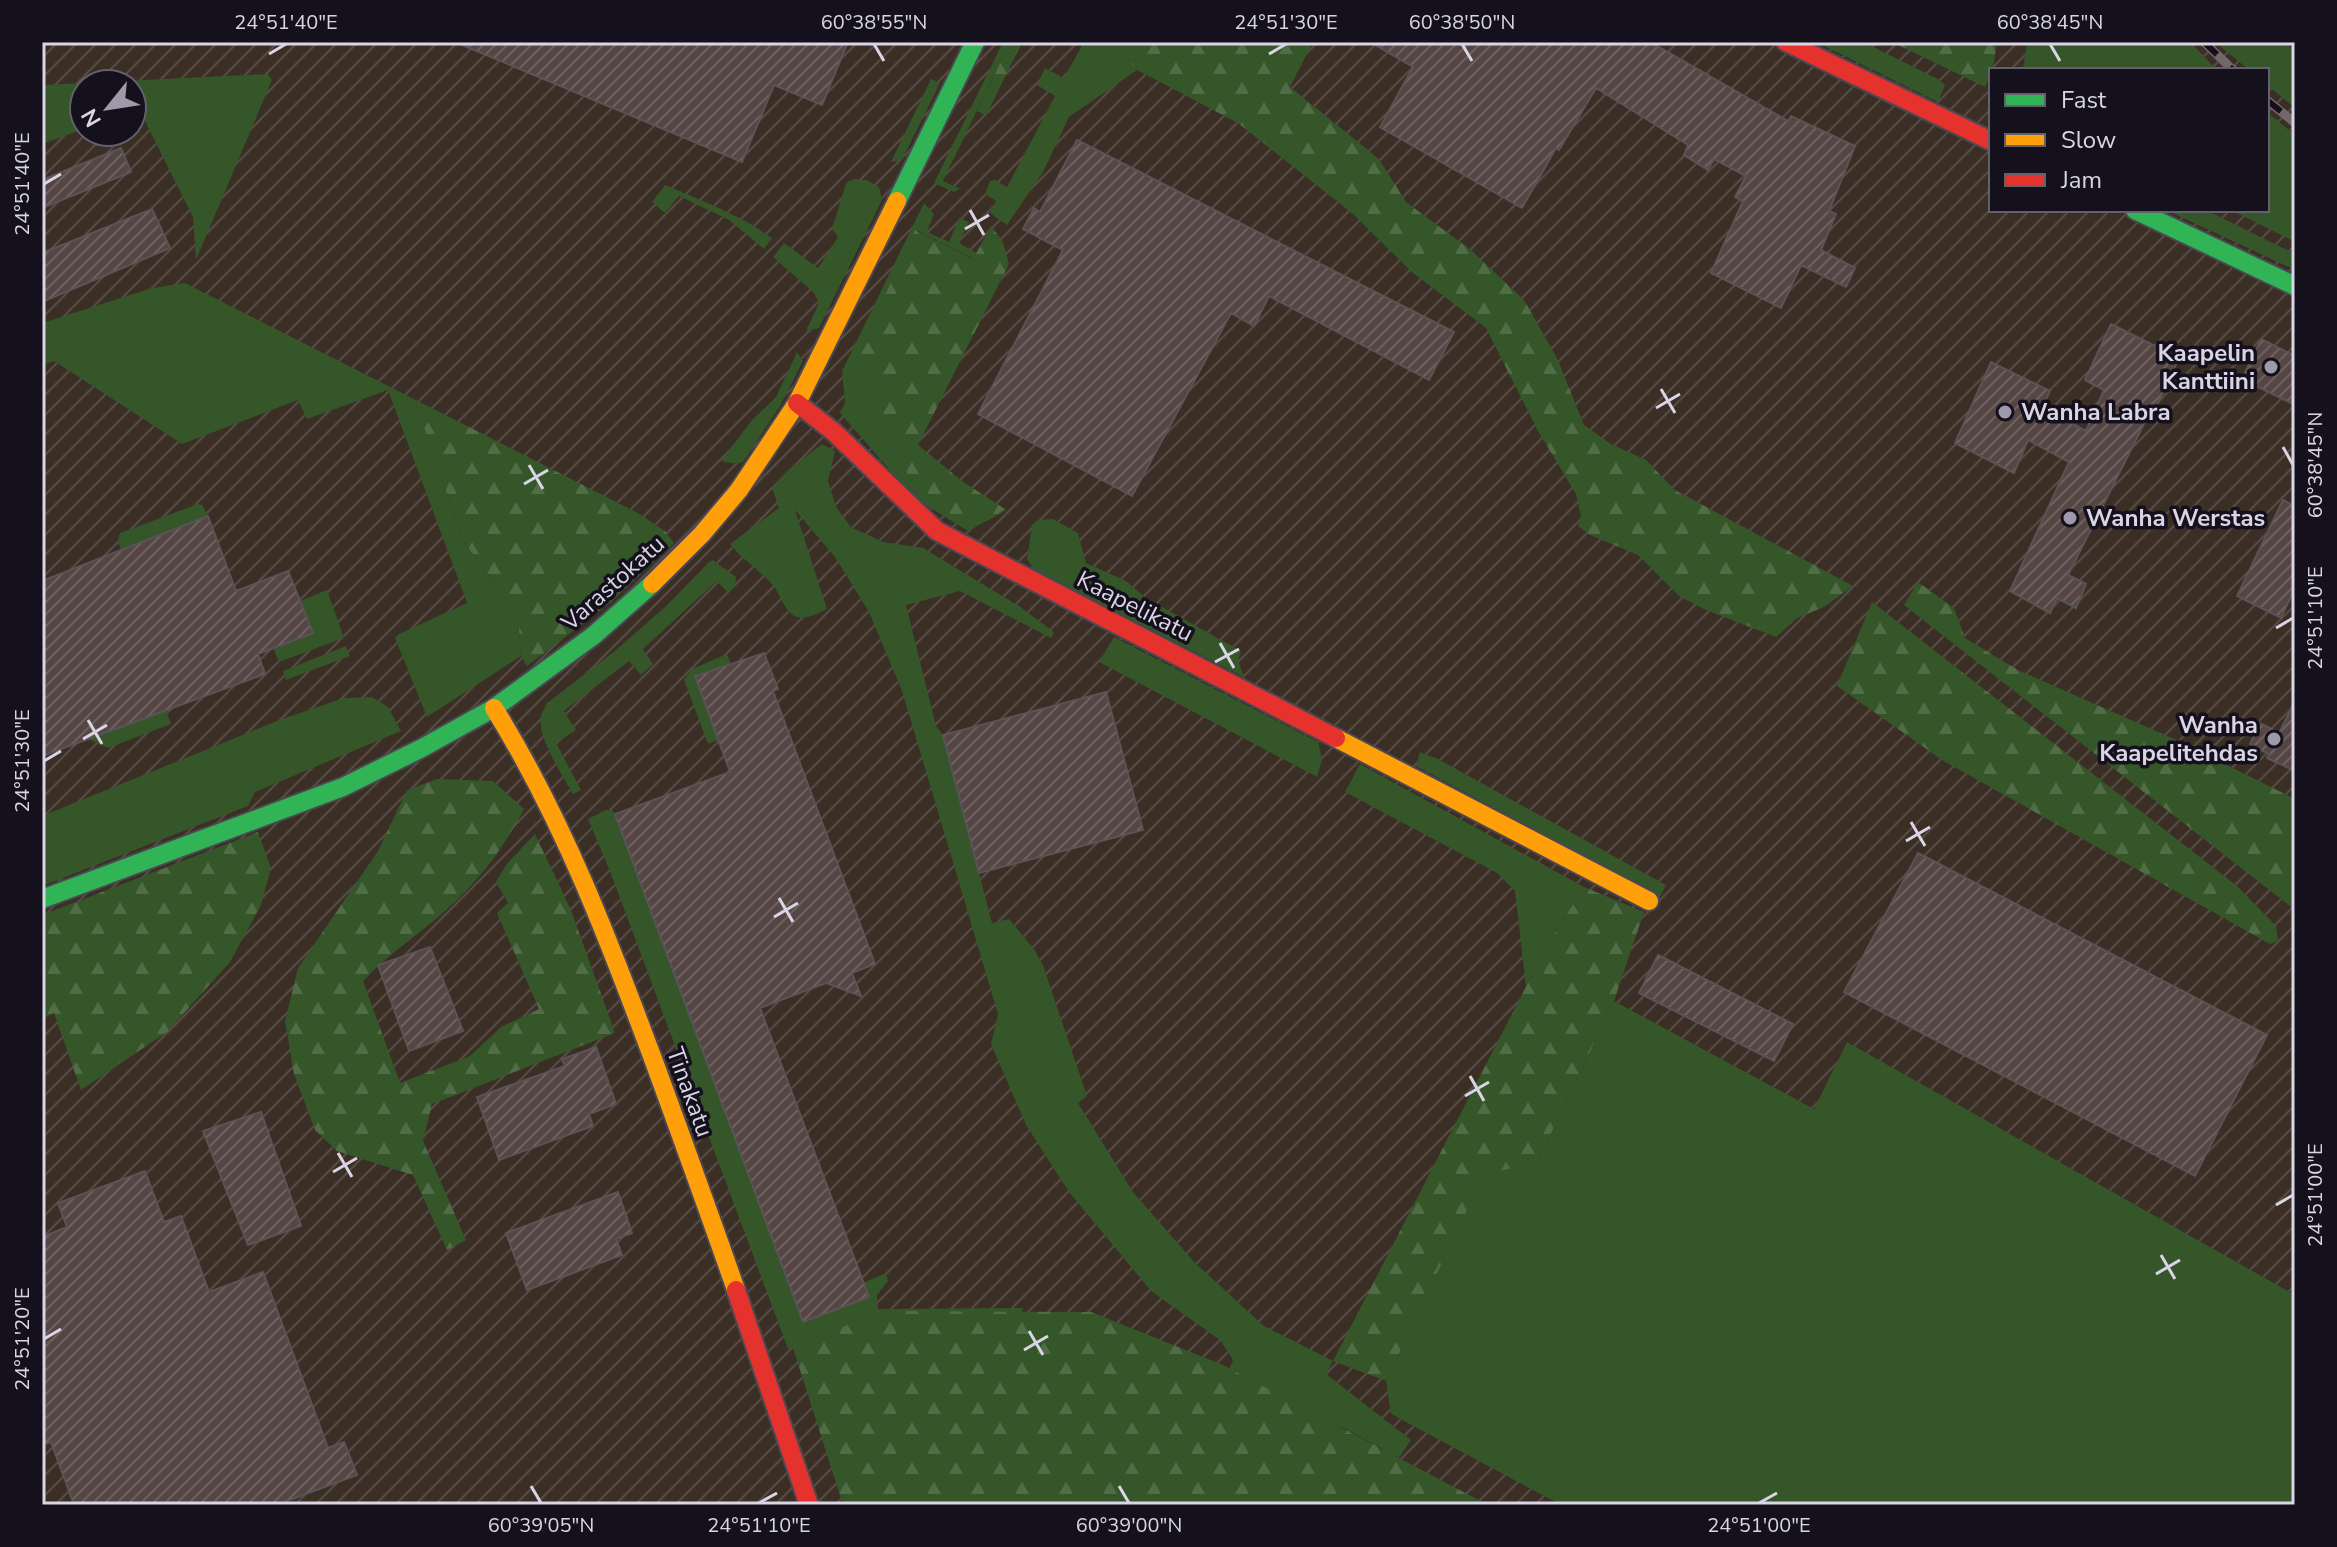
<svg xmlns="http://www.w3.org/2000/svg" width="2337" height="1547" viewBox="0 0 2337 1547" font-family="'Nunito Sans',sans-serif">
  <defs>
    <pattern id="industrial-furrows" width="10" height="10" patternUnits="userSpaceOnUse" patternTransform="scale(2)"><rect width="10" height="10" fill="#3b2e25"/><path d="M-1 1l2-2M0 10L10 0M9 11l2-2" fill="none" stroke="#574b45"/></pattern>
    <pattern id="forest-firs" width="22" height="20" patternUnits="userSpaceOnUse" patternTransform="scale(2)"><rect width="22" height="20" fill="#345628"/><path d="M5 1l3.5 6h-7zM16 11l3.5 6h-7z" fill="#516d47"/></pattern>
    <pattern id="building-hatch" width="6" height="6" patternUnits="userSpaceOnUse" patternTransform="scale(2)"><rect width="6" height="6" fill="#554643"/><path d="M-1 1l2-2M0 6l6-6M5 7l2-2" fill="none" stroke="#6d605e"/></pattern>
  </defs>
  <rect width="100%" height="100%" fill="#2f2c38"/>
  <path fill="url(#industrial-furrows)" fill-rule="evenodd" d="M42,42H2295V1505H42ZM1991,70H2267V210H1991ZM84,84H132V132H84Z"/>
  <path fill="#345628" d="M1003,42H1010L943,181L960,189L954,192L934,183Z
    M1084,42H1115L1137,70L1069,117L1043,172L1007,225L990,213L996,201L985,194L990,181L995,180L1007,187L1055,96L1037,85L1045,68L1064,78Z
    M1816,42H1863L1938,79L1945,85L1938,102Z
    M2027,42H2190L2217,70H2023Z
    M2215,42H2286L2295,54V108L2267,85V70H2249Z
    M268,74L272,80L196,260L193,217L141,113L132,115V84H84V129L42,144V85Z
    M931,79L940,83L902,160L891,162Z
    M2267,112L2295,135V242L2231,210H2267Z
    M854,179L867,180L879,187L882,200L819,328L806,331L819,303L814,293L773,257L784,243L818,268L838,237L832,229L846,183Z
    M665,185L715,206L751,224L772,238L764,249L729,220L679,196L665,213L652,202Z
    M924,203L934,214L927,232L949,242L959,218L969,222L959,243L977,253L974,259L916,230L914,490L989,520L1005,509L1007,510L968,531L922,503L908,491L840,413L845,402L842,371Z
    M2166,210H2206L2295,254V270Z
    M185,283L414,399L464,542L518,615L521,656L427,717L395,638L399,634L467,603L388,390L307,419L298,400L182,444L54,361L42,365V323L152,288Z
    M797,352L803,361L780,406L743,462L737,464L721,461L752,420L776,397Z
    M822,444L835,451L828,481L836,507L851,527L883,542L923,548L1019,606L1054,632L1051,638L960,591L906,605L936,726L943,735L992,923L1009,919L1034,949L1043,965L1087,1096L1078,1103L1133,1192L1195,1263L1264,1326L1333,1361L1326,1374L1411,1440L1399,1458L1346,1429L1277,1401L1223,1385L1233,1360L1220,1340L1151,1291L1069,1192L1026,1125L991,1044L998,1014L902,691L869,612L835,557L795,510L827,609C819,613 807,620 797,617C786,614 781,597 775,588C762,571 743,561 730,544L779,508L772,488L787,471Z
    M198,504L202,505L208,516L121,550L118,541L120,533Z
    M1053,519L1078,533L1086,563L1126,581L1146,598L1241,651L1238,660L1244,677L1034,570L1027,559L1032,525L1038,520Z
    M713,560L736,577L735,587L728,593L717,581L643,649L653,664L641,675L629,661L564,711L576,730L556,743L581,790L573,794C563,776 536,736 541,715C542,713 546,705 547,703L616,650L666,606L709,562Z
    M327,590L344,638L279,662L273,648L313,633L300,601Z
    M1114,637L1318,742L1322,760L1317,777L1099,662Z
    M346,646L350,656L286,680L283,671Z
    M727,654L731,664L696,676L726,737L708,744L684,680L692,669Z
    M372,697L388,707L401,731L255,792L248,806L42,886V816L282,719L344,698Z
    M166,710L171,724L108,748L88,739Z
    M1420,752L1438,759L1666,885L1660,897L1416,766Z
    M1360,764L1584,887L1548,944L1526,987L1515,891L1497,873L1345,792Z
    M606,810H612L615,814L803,1322L868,1297L863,1283L886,1273L888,1281L877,1295L878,1309L1023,1308L1018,1325L920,1326L788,1349L611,874L588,819Z
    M1614,1001L1814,1109L1847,1042L2295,1295V1505H1561L1391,1414L1386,1381L1484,1173L1537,1163Z"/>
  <path fill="url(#forest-firs)" d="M1010,42H1022L986,116L977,111Z
    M1115,42H1313L1290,87L1379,159L1406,202L1471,250L1524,300L1557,358L1584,425L1611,444L1646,460L1675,490L1853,586L1824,607L1797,618L1776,637L1706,610L1679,596L1638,555L1590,535L1578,526L1581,517L1576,494L1538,431L1486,328L1413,273L1353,214L1238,123L1137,70Z
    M1892,42H1997L1993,68L1985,87Z
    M991,226L1003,242L1009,264L918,445L962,481L1005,509L989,520L969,526L914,490L859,352L915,230L973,259Z
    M414,399L638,513L665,531L674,543L610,603L527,666L521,656L518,615L464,542Z
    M1918,582L1954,608L1965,638L2018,670L2174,739L2295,799V910L1904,605Z
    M1872,602L2237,886L2276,926L2278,941L2270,944L1942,760L1837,686Z
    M437,779L493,781L524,809C507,842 485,873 458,899C428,929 392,950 363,981L400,1083L470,1056L501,1027L539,1009L497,913L508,903L496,882L506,865L535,834L571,910L615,1033L432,1104L423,1141L466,1240L447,1250L413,1175L337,1151L315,1130L294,1074L285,1021L298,968L378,851L407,790Z
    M258,832L271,868L261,905L230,962L167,1032L81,1090L54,1013L42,1019V915Z
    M1584,887L1644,912L1614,1001L1537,1163L1484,1174L1386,1381L1333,1361L1548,944Z
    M886,1311L1091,1312L1223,1365L1488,1505H843L792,1345Z"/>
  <path fill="url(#building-hatch)" stroke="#5a5357" stroke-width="2" d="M455,42H848L822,105L774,85L742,162Z
    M1370,42H1650L1788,121L1791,116L1855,146L1829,211L1836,214L1821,250L1855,268L1846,287L1801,265L1781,308L1711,273L1743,201L1735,197L1746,176L1714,159L1708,170L1684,155L1688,145L1596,88L1559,150L1556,148L1522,208L1380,127L1413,67Z
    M1077,140L1454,332L1429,380L1269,296L1254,326L1231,313L1132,496L978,414L1063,250L1023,229L1034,208L1040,212Z
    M121,148L131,172L42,208V180Z
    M152,209L170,248L42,302V253Z
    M2111,324L2179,358L2153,414L2150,412L2068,575L2086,584L2076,608L2057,598L2050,613L2010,591L2069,462L2028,440L2014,473L1955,443L1991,362L2050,391L2042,408L2086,431L2104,390L2085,380Z
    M2261,339L2295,356V405L2242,379Z
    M2283,500L2295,506V588L2281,618L2237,596Z
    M208,516L236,591L288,571L313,633L258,654L265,674L42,756V581Z
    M764,653L778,689L773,691L875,964L852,973L861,996L826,983L760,1008L869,1297L803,1322L615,814L730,772L695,676Z
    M1106,692L1143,830L979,873L943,735Z
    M2295,701V771L2267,758L2269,754L2250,744L2260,723L2279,733Z
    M1918,853L2267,1035L2195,1176L1844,992Z
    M430,947L463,1031L409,1051L378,965Z
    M1658,955L1793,1024L1774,1061L1639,993Z
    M596,1047L616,1104L589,1114L593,1126L499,1160L477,1097L565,1066L562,1059Z
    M261,1112L301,1226L248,1245L203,1131Z
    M145,1171L164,1222L181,1216L209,1292L263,1272L328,1448L344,1442L357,1475L287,1501L289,1505H74L51,1442L42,1445V1237L67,1227L58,1203Z
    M618,1192L632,1233L616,1239L622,1255L527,1290L506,1233Z"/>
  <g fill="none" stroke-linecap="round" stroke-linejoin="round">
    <g stroke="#4b4853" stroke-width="22">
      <path id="fast" d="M897,201L975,42
        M2135,210L2295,286
        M42,899L343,787L422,748L494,708L593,636L652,584"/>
    </g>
    <g stroke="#4b4853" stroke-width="22">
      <path id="slow" d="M652,584L702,534L739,490L797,403L897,201
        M494,708C564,821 610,943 656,1067C683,1141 710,1215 736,1290
        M1336,738L1649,901"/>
    </g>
    <g stroke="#4b4853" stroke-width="22">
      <path id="jam" d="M1786,42L1991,141
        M797,403L834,432L937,531L1336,738
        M736,1290L809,1505"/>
    </g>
    <use href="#fast" stroke="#30b455" stroke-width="18"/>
    <use href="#slow" stroke="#ff9f0a" stroke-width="18"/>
    <use href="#jam" stroke="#e5322d" stroke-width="18"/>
    <g stroke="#72676a" stroke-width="9">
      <path id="rail" d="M2204,42L2233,70
        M2267,100L2295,123"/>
    </g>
    <use href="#rail" stroke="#14111c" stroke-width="6" stroke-dasharray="18" stroke-linecap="butt"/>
  </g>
  <path fill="none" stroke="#d9d5e6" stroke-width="3" d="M874,44L884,61M1462,44L1472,61M2050,44L2060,61M269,54L286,44M1269,54L1286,44M44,184L61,174M970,210L984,235M965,229L989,215M1661,389L1675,413M1656,408L1680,394M2283,447L2293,465M529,465L543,489M524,484L548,470M2276,628L2293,618M1220,643L1234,668M1215,662L1239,649M88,720L102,744M83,739L107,725M44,761L61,751M1911,822L1925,846M1906,841L1930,827M779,898L793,922M774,917L798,903M1470,1076L1484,1101M1465,1096L1489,1082M338,1153L352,1177M333,1172L357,1158M2276,1205L2293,1195M2161,1255L2175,1279M2156,1274L2180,1260M1029,1331L1043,1355M44,1339L61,1329M1024,1350L1048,1336M531,1486L541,1503M1119,1486L1129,1503M759,1503L777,1493M1759,1503L1777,1493"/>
  <g fill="#9e9aa9" stroke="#14111c" stroke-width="3">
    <circle cx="2271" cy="367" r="8"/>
    <circle cx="2005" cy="412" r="8"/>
    <circle cx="2070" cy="518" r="8"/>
    <circle cx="2274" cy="739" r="8"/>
  </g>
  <g text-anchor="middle" stroke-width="7" stroke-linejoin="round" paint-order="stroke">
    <g font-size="24" font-weight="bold" fill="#d9d5e6" stroke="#14111c" text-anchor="end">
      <text x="2255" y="361">Kaapelin<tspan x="2255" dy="28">Kanttiini</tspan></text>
      <text x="2021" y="420" text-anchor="start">Wanha Labra</text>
      <text x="2086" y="526" text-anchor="start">Wanha Werstas</text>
      <text x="2258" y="733">Wanha<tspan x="2258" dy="28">Kaapelitehdas</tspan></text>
    </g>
    <g font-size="24" fill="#d9d5e6" stroke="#14111c">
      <text transform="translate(613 583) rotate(-42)" y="8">Varastokatu</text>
      <text transform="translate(1135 606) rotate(27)" y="8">Kaapelikatu</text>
      <text transform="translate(690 1092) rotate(70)" y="8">Tinakatu</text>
    </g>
  </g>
  <rect width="2337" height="1547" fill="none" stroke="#14111c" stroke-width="88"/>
  <rect x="1989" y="68" width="280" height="144" fill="#14111c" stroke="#635f6d" stroke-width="2"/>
  <rect x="2005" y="94" width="40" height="12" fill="#30b455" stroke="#635f6d" stroke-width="2"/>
  <text x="2061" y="108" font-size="24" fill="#d9d5e6">Fast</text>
  <rect x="2005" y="134" width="40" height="12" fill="#ff9f0a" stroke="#635f6d" stroke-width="2"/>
  <text x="2061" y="148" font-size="24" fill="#d9d5e6">Slow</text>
  <rect x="2005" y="174" width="40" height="12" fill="#e5322d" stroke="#635f6d" stroke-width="2"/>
  <text x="2061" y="188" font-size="24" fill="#d9d5e6">Jam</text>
  <g transform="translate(108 108) rotate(240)"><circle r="38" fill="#14111c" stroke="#635f6d" stroke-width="2"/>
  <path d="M0-6L14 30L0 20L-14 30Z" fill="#9e9aa9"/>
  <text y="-12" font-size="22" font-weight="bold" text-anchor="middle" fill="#d9d5e6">N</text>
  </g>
  <rect x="44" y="44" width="2249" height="1459" fill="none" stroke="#d9d5e6" stroke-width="3"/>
  <g font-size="20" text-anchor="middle" fill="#d9d5e6">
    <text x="286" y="29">24°51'40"E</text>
    <text x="874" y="29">60°38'55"N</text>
    <text x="1286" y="29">24°51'30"E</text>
    <text x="1462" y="29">60°38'50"N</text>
    <text x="2050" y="29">60°38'45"N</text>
    <text transform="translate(22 184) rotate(-90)" y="7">24°51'40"E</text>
    <text transform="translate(2315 465) rotate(-90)" y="7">60°38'45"N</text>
    <text transform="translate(2315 618) rotate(-90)" y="7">24°51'10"E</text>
    <text transform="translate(22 761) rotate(-90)" y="7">24°51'30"E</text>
    <text transform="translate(2315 1195) rotate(-90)" y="7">24°51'00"E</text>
    <text transform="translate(22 1339) rotate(-90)" y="7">24°51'20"E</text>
    <text x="541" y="1532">60°39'05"N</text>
    <text x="759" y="1532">24°51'10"E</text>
    <text x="1129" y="1532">60°39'00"N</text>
    <text x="1759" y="1532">24°51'00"E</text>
  </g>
</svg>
